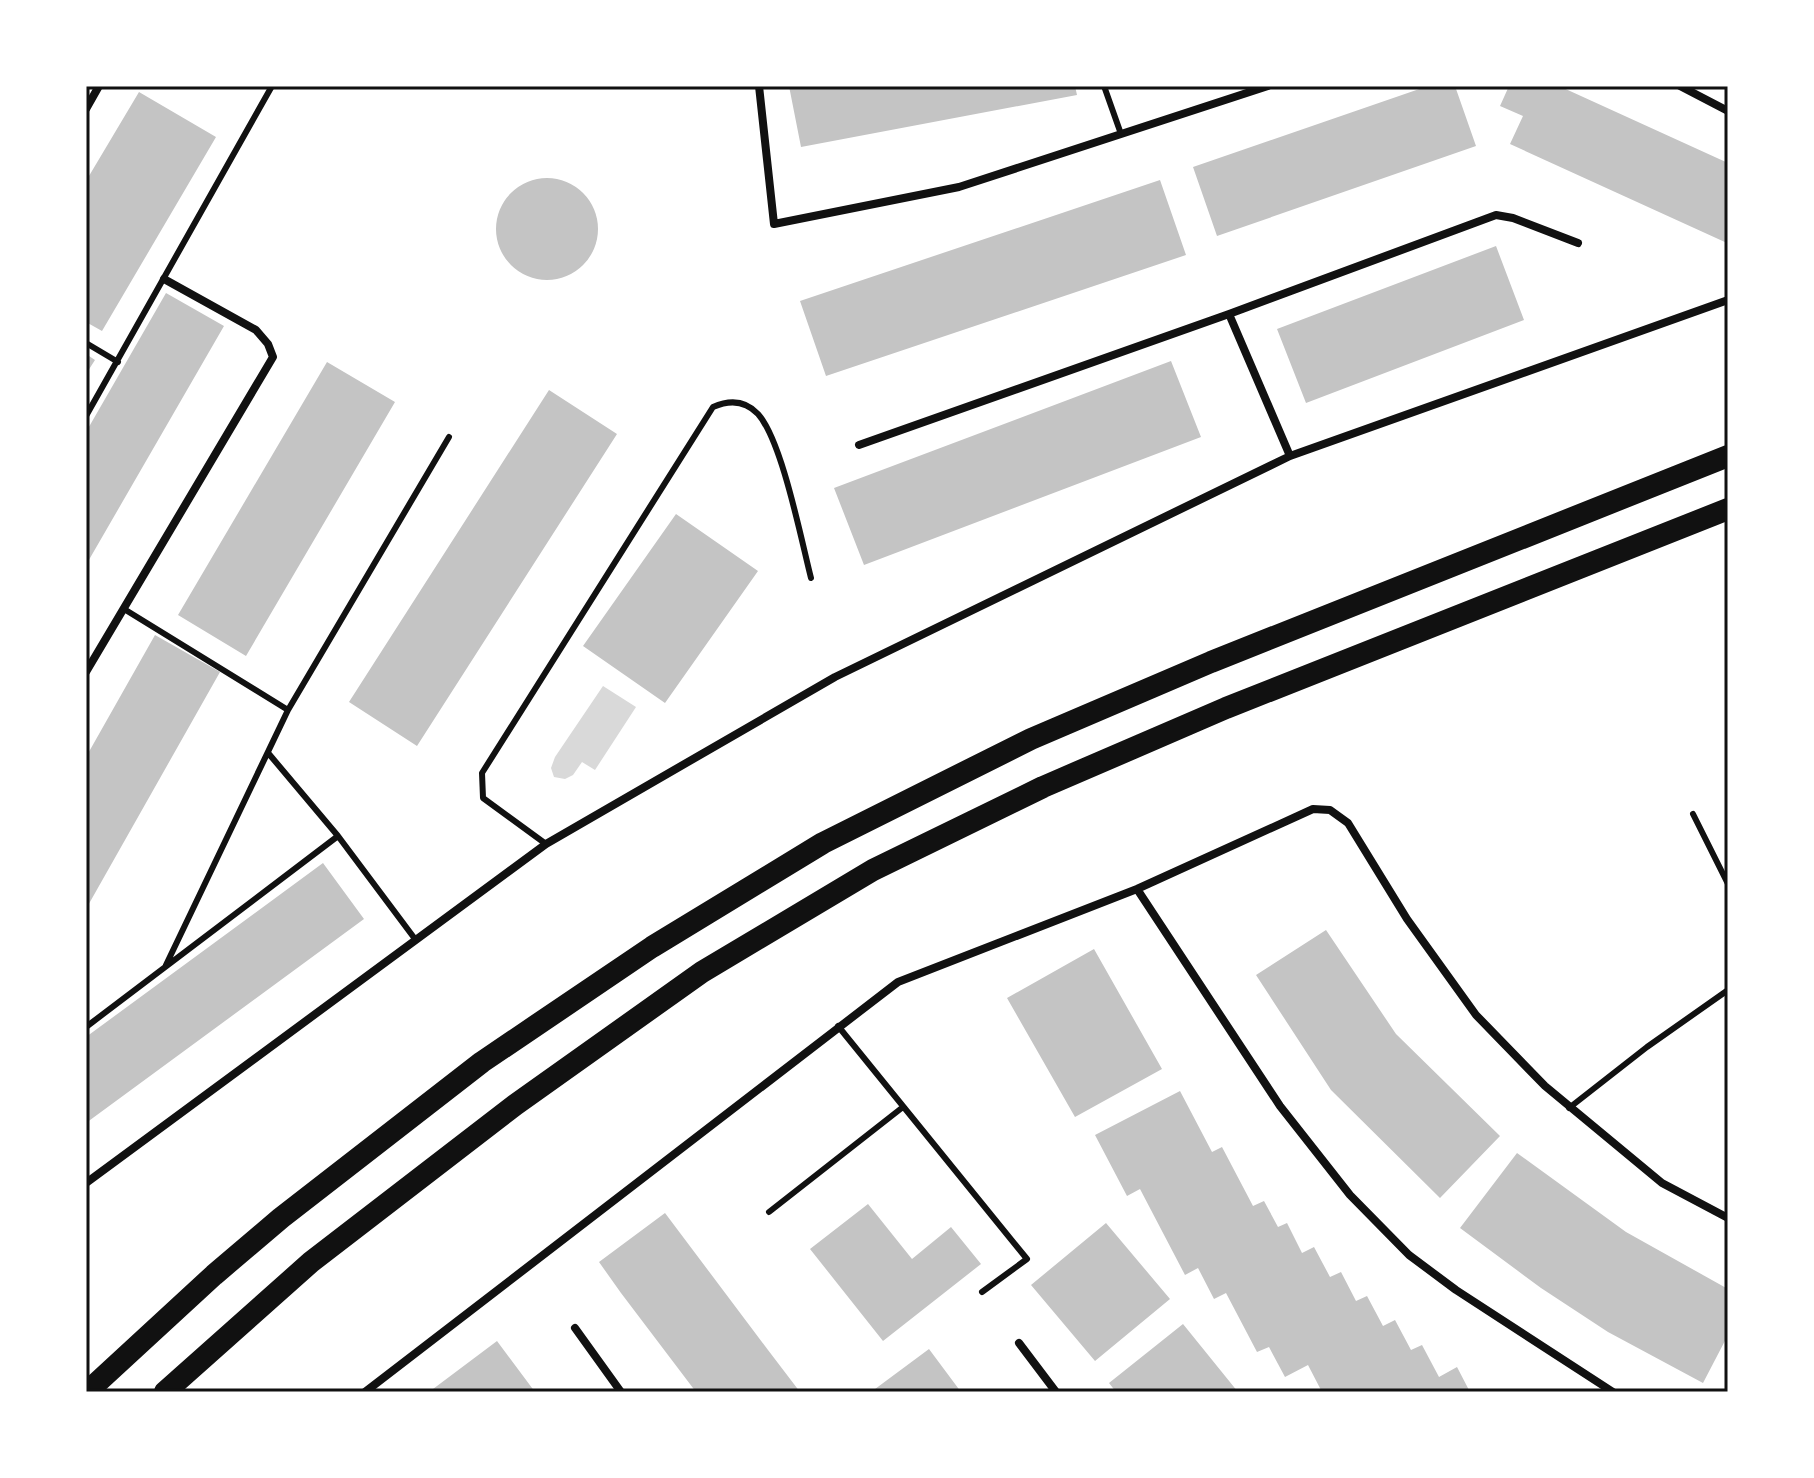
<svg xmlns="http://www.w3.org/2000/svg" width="1814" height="1478" viewBox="0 0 1814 1478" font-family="'Nunito Sans',sans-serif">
  <rect width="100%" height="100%" fill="#fff"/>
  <path fill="#d9d9d9" d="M603,686L636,707L595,770L582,762L573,775L565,779L554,777L551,768L555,757Z"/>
  <path fill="#c4c4c4" d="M789,86H1075L1077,95L801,147Z
    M1428,86H1455L1476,146L1217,236L1193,167Z
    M1509,86H1559L1728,163L1727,243L1510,144L1523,116L1500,106Z
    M139,92L216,137L102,331L86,322V181Z
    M496 229a51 51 0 1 1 102 0a51 51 0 1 1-102 0Z
    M1160,180L1186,255L826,376L800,301Z
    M1496,246L1524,320L1306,403L1277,329Z
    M166,293L224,326L86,565V432Z
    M86,354L95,360L86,374Z
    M1171,361L1201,437L864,565L834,488Z
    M327,362L395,402L246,656L178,615Z
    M549,390L617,434L417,746L349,702Z
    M676,514L758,571L665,703L583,646Z
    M155,635L220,672L86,909V757Z
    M323,863L364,919L86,1123V1037Z
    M1326,930L1396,1034L1500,1136L1440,1198L1331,1090L1256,975Z
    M1094,949L1162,1069L1075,1117L1007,998Z
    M1180,1091L1212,1152L1222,1147L1253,1206L1264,1201L1278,1227L1287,1223L1302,1253L1314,1247L1330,1277L1341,1272L1356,1301L1367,1296L1383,1326L1395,1320L1411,1350L1422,1345L1439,1377L1457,1367L1470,1392H1322L1308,1365L1285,1377L1269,1347L1257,1352L1226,1293L1214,1299L1198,1268L1185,1275L1140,1189L1127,1196L1095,1135Z
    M1517,1153L1626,1232L1728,1289V1335L1703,1383L1608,1332L1541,1288L1460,1228Z
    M868,1204L912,1259L951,1227L981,1264L883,1341L810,1249Z
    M665,1213L768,1350L800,1392H696L621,1293L599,1262Z
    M1106,1223L1170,1299L1095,1361L1031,1285Z
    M1183,1324L1238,1392H1116L1109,1383Z
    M497,1341L535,1392H429Z
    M929,1349L961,1392H871Z"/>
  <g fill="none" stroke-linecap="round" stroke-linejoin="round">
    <path stroke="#111" stroke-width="6" d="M1104,86L1121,134
      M86,343L118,362
      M86,416L272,86
      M124,609L288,710L449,437
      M269,754L338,836L415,939
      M1693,814L1728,884
      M546,844L483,798L482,773L713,407C729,400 745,400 758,414C782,441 801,539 811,578
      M166,965L288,710
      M838,1026L1027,1259L982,1292
      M86,1027L338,836
      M1569,1108L1647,1047L1728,990
      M769,1212L903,1107"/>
    <path stroke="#111" stroke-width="8" d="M759,86L774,224L959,187L1268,86
      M1680,86L1728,111
      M86,109L99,86
      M1229,314L1290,456
      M859,445L1229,314L1496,215L1513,218L1578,243
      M86,672L273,357L268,344L256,330L164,279
      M1137,889L1280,1106L1350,1195L1409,1255L1456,1290L1613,1392
      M86,1183L546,844L835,677L1290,456L1728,300
      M575,1328L621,1392
      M1019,1343L1056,1392
      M365,1392L898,982L1137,889L1313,809L1330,810L1348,823L1407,919L1476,1015L1545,1086L1662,1183L1728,1218"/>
    <path stroke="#111" stroke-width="22" d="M87,1392L214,1275L281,1218L482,1062L652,947L823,843L1031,739L1211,662L1728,456
      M165,1392L311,1262L515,1105L702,972L873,870L1043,787L1226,708L1728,509"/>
  </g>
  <rect width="1814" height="1478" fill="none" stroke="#ffffff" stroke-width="176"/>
  <rect x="88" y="88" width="1638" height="1302" fill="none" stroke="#111" stroke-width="3"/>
</svg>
